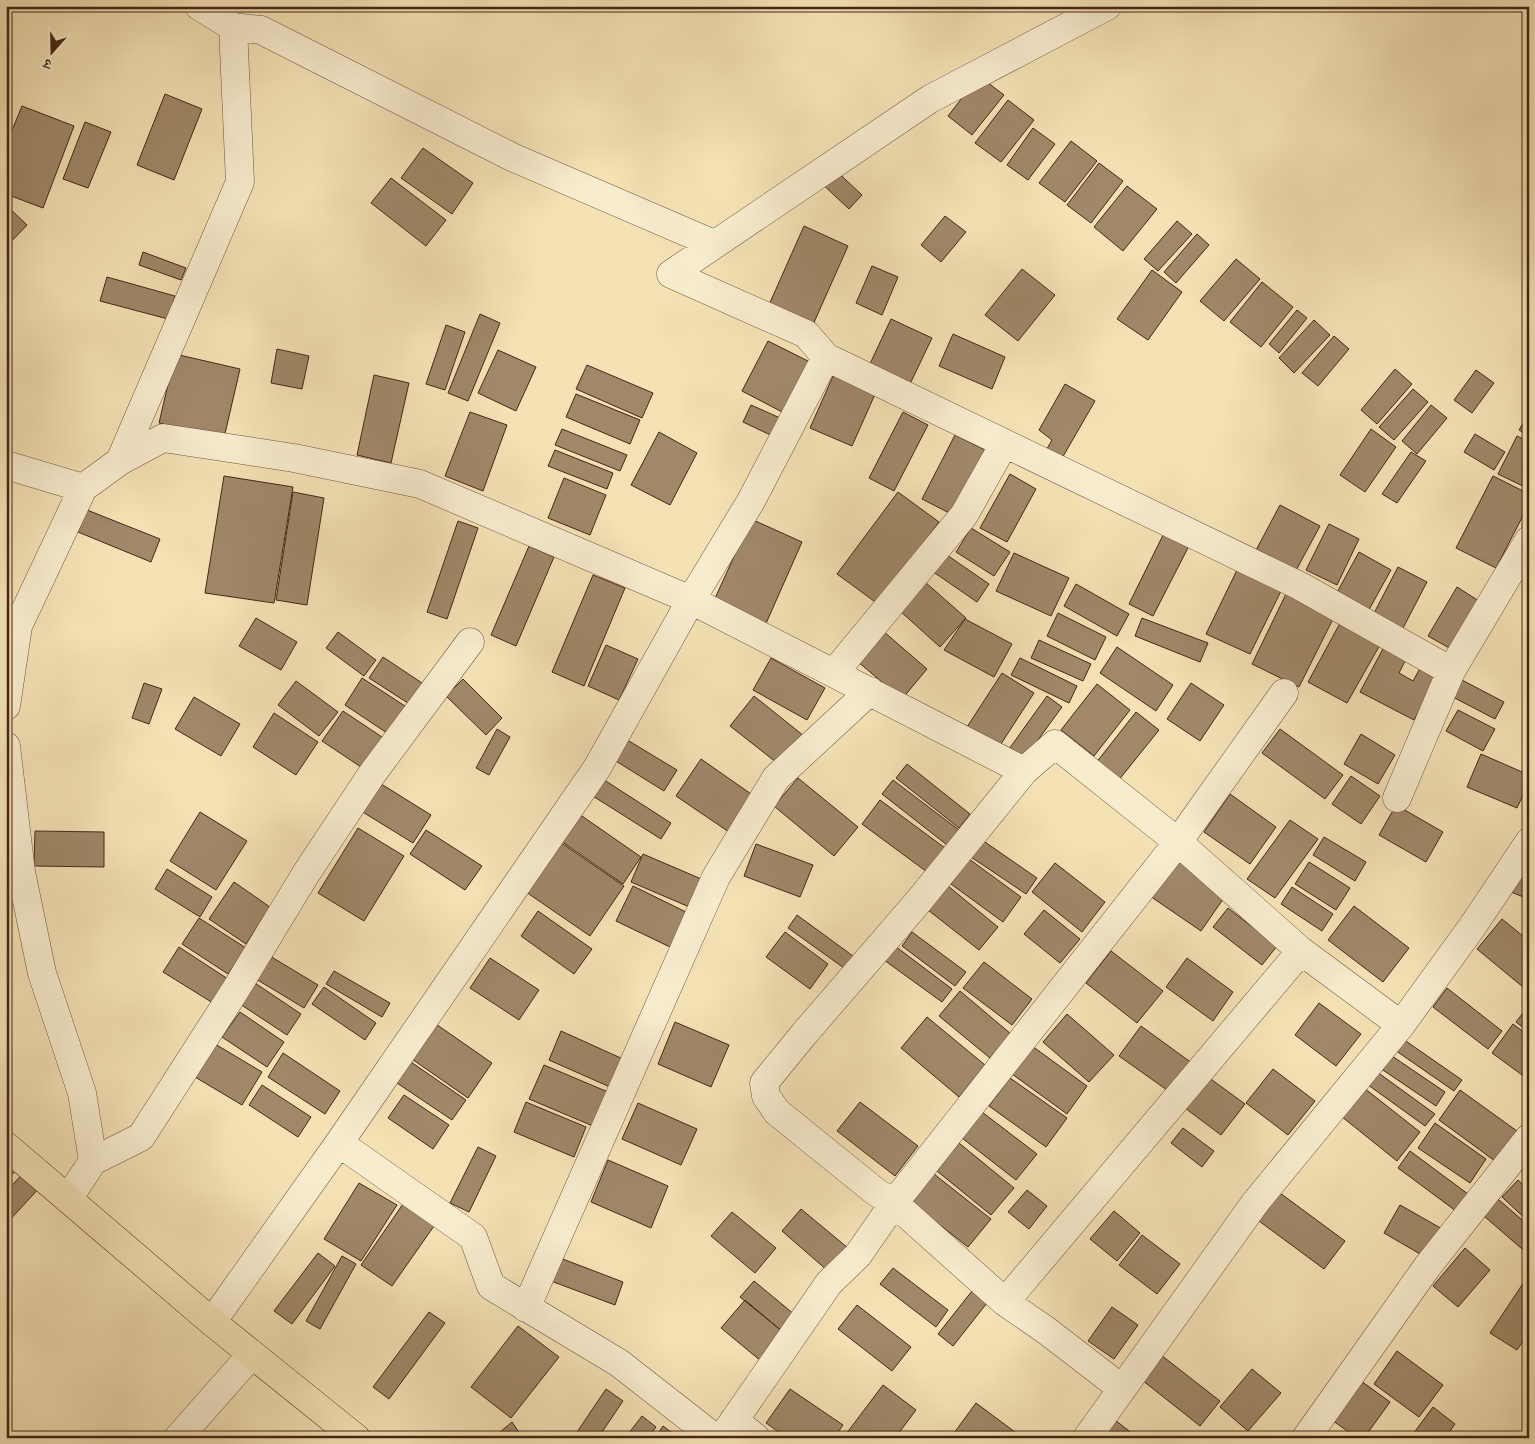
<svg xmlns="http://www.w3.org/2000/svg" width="1535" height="1444" viewBox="0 0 1535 1444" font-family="'Sorts Mill Goudy','Noto Serif Devanagari',serif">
  <rect width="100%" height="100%" fill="#f4e2b5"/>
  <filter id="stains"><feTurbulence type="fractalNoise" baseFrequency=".004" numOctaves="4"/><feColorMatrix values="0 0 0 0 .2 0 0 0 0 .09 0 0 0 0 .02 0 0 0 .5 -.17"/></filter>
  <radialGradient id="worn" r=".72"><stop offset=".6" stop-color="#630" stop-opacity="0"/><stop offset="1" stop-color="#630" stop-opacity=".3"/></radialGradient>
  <path fill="#a08869" stroke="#452616" d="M979,76L1004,95L972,135L948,116Z
    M165,94L202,109L174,180L137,165Z
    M1008,100L1034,120L1001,162L975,143Z
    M22,106L74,126L43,208L6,194V145Z
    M85,122L111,132L88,188L63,179Z
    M1033,128L1055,144L1028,180L1007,165Z
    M1071,141L1097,161L1065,202L1039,183Z
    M423,148L473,183L452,214L401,178Z
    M1099,163L1123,181L1091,223L1067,205Z
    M832,167L862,195L849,209L819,181Z
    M391,178L446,220L426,246L371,203Z
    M1127,186L1157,209L1123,251L1094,227Z
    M6,205L27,225L6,247Z
    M945,216L966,232L941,262L921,245Z
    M1177,221L1192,234L1158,271L1144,259Z
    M804,226L848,246L812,327L768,307Z
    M1197,234L1209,245L1176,283L1164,272Z
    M143,252L186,268L181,280L139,265Z
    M1236,259L1260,279L1224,321L1200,301Z
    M872,266L898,277L882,315L856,303Z
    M1022,269L1055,295L1018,341L985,315Z
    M1152,270L1182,292L1148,340L1117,319Z
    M107,277L175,296L168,319L100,301Z
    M1262,282L1293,307L1261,347L1230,322Z
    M1297,310L1307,318L1279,353L1269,344Z
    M480,314L500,323L468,401L448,393Z
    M891,319L932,338L909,386L868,368Z
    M1314,320L1330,335L1294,373L1279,358Z
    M446,325L465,332L445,390L426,384Z
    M953,334L1005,357L992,389L939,366Z
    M1334,336L1349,349L1318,386L1302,373Z
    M768,341L814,364L788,415L742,391Z
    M277,349L309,356L302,389L271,383Z
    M498,350L536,367L516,411L478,393Z
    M175,354L240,369L224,438L159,423Z
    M587,365L653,393L642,418L576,389Z
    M1395,369L1412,384L1377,424L1361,410Z
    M1476,370L1494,383L1472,413L1454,400Z
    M834,374L876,392L852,446L810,428Z
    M374,375L409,383L391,463L357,455Z
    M1065,384L1095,401L1061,460L1044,454L1052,440L1039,430Z
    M1413,389L1428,402L1394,440L1379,427Z
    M576,394L640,420L630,444L566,417Z
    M751,405L789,422L781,440L743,422Z
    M1431,405L1447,418L1417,454L1402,441Z
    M470,412L507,425L483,491L445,476Z
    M903,412L928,425L894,491L869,478Z
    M1529,413V436L1519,430Z
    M562,429L627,455L620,471L555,445Z
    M1371,429L1396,447L1365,492L1340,475Z
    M659,432L697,453L670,505L631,485Z
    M1475,434L1505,452L1494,470L1464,452Z
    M955,435L989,452L957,517L922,499Z
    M1517,436L1529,442V489L1498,474Z
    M555,450L613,473L607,489L548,466Z
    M1411,452L1426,461L1397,503L1382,494Z
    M1010,474L1036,489L1007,542L980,528Z
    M224,476L293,487L274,603L205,593Z
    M1493,476L1529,494V504L1496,568L1456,548Z
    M564,478L606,495L590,535L548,518Z
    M293,492L324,498L307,605L276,600Z
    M898,492L939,522L878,604L837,574Z
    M1280,505L1320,526L1293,576L1254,554Z
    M87,510L160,539L151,562L78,532Z
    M751,519L802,542L764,628L712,605Z
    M458,521L478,528L447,619L427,612Z
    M1329,524L1359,539L1337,585L1306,570Z
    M1167,527L1192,540L1153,616L1129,604Z
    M971,528L1010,552L994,576L956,552Z
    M529,546L554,557L516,646L491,635Z
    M1359,552L1391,570L1366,615L1334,598Z
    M944,553L989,584L977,602L932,571Z
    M1014,553L1069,578L1051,616L996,591Z
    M1398,567L1427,582L1402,630L1373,615Z
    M1237,570L1281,591L1250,654L1206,634Z
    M593,575L625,588L584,686L552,672Z
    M925,582L966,618L940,647L900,611Z
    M1076,584L1129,614L1117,636L1064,606Z
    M1457,587L1479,601L1451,649L1428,636Z
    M1286,594L1334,617L1299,687L1252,664Z
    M1058,613L1106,637L1095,660L1047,636Z
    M1345,614L1385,636L1347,703L1308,682Z
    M256,618L297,642L281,670L239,646Z
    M1142,618L1208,643L1200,662L1135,636Z
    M965,619L1012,644L994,677L944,650Z
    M883,631L927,669L902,699L857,661Z
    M338,632L376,660L364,676L326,648Z
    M1039,640L1091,664L1083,681L1031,658Z
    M1386,643L1408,655L1399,673L1413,681L1423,663L1440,672L1414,720L1360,692Z
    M606,645L638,659L619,700L588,686Z
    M1117,647L1173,685L1156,711L1100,673Z
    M383,657L425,685L411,705L369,678Z
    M771,658L825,688L807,720L753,690Z
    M1020,658L1077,686L1069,703L1011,675Z
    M1002,673L1034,693L999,747L967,727Z
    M362,678L405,706L387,733L345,705Z
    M1458,678L1504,702L1495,719L1449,695Z
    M463,679L502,718L486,735L446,696Z
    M296,681L338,712L319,736L278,705Z
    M144,683L162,689L149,724L132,718Z
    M1191,683L1224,705L1200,741L1167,719Z
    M1097,684L1130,710L1094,756L1061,730Z
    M754,696L804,736L781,766L730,726Z
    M1047,696L1062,707L1024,759L1009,749Z
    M194,697L240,724L221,756L175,729Z
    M1458,710L1495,729L1483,751L1446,731Z
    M343,711L388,741L367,771L322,741Z
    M1136,712L1159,730L1114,786L1092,768Z
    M274,713L318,742L296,775L253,747Z
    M497,729L510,737L489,775L476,768Z
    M1280,729L1343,775L1325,799L1262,753Z
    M1361,734L1395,755L1378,784L1344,764Z
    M624,738L677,770L664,791L611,758Z
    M1481,754L1529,775V782L1517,808L1467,787Z
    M701,759L754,796L729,832L676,796Z
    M907,764L970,814L959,828L896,778Z
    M598,776L671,823L661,839L588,793Z
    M1351,776L1380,796L1361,824L1332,804Z
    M798,778L858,827L834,856L774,806Z
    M893,780L959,830L947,845L882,794Z
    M378,782L431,815L413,843L361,811Z
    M1230,794L1276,827L1250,864L1204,832Z
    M880,800L945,848L927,872L862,824Z
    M1396,805L1443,832L1426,862L1379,835Z
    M200,812L247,841L216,890L170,861Z
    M579,814L641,857L623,884L561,841Z
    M1290,820L1318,839L1275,898L1247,879Z
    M358,828L404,856L364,921L318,893Z
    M426,830L482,866L465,890L410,854Z
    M35,831L104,832V867L34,866Z
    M1324,837L1366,862L1355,881L1313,855Z
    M982,840L1037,878L1026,894L971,857Z
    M560,842L624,886L590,936L526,892Z
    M756,844L813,865L800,897L744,876Z
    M643,854L706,881L694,909L631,882Z
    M1173,855L1228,892L1201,931L1147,894Z
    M969,859L1021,897L1003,922L951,884Z
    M1309,862L1350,888L1336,910L1295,884Z
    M1055,863L1105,902L1082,932L1032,892Z
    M1529,865V899L1508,891Z
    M167,869L212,897L200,917L155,889Z
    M234,882L270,907L246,944L209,919Z
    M633,886L688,913L670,947L616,921Z
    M948,886L998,927L979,950L928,910Z
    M1292,887L1333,914L1322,931L1281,904Z
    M1354,906L1409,948L1383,982L1328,940Z
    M1228,908L1277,946L1262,965L1213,927Z
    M1044,910L1080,939L1060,963L1024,934Z
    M538,911L592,949L574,974L521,936Z
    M797,915L853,956L844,968L788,928Z
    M199,918L246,948L228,974L182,944Z
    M1502,919L1529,941V992L1477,949Z
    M785,932L828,964L810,989L766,957Z
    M912,932L966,972L955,986L902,946Z
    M895,946L952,989L942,1002L884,960Z
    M179,947L228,979L213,1003L163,972Z
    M1111,951L1163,991L1137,1023L1086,983Z
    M270,956L318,985L304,1008L256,979Z
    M490,958L539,990L519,1020L470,988Z
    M1187,958L1233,992L1213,1021L1166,987Z
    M984,962L1032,999L1012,1025L963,988Z
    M334,971L390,1003L382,1017L326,984Z
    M255,983L301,1014L287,1035L240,1004Z
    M324,987L376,1023L365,1040L312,1004Z
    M1447,988L1502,1031L1488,1049L1433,1007Z
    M960,991L1011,1034L990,1058L939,1016Z
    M1319,1003L1361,1034L1336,1066L1295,1035Z
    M1529,1005V1032L1516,1022Z
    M240,1012L284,1042L267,1067L222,1037Z
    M1067,1014L1114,1055L1089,1082L1043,1042Z
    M927,1017L985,1065L959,1097L901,1048Z
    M433,1022L492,1063L468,1098L409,1057Z
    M675,1022L729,1045L711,1087L658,1064Z
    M1513,1024L1529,1036V1080L1492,1053Z
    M1141,1026L1196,1066L1174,1095L1119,1056Z
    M561,1031L623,1059L610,1087L549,1060Z
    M1400,1037L1462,1080L1454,1091L1392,1048Z
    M215,1044L262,1072L242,1105L195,1077Z
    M1032,1046L1087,1086L1067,1114L1012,1074Z
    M283,1053L340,1091L325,1114L268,1077Z
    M1389,1054L1445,1092L1436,1106L1380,1068Z
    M411,1062L466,1100L452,1120L397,1083Z
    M544,1065L608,1092L593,1126L529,1099Z
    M1273,1069L1315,1101L1288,1135L1246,1103Z
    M1373,1069L1435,1114L1425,1126L1364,1082Z
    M1208,1077L1245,1104L1221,1135L1185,1108Z
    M1010,1078L1067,1118L1046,1147L989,1106Z
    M262,1085L311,1117L298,1137L249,1105Z
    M1364,1088L1420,1132L1397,1161L1341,1116Z
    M1460,1090L1517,1131L1495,1161L1439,1120Z
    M404,1095L449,1125L433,1149L388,1118Z
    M526,1102L586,1127L574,1157L514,1132Z
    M860,1102L918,1146L895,1176L837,1131Z
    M638,1103L697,1129L681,1165L622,1139Z
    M982,1112L1037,1154L1016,1180L962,1138Z
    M1435,1123L1486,1159L1470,1183L1418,1148Z
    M1183,1128L1214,1151L1202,1167L1171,1143Z
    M959,1143L1014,1188L991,1215L937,1171Z
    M478,1147L496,1156L469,1212L450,1203Z
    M1410,1151L1468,1194L1456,1211L1398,1168Z
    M608,1160L668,1186L651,1228L591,1202Z
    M6,1161L17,1169L6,1182Z
    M26,1170L42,1185L6,1224V1192Z
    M934,1174L991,1219L968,1247L912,1203Z
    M1518,1180L1529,1190V1222L1502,1197Z
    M359,1183L397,1205L361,1261L324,1239Z
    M1027,1190L1047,1206L1029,1229L1008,1212Z
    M1280,1193L1345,1241L1324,1269L1259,1221Z
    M1498,1199L1529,1226V1255L1484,1216Z
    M403,1204L434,1226L392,1286L361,1265Z
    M1400,1205L1444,1230L1427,1258L1384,1233Z
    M801,1209L848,1248L828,1271L782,1231Z
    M1114,1211L1140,1233L1117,1261L1090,1239Z
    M732,1212L776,1248L755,1273L711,1236Z
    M1142,1235L1180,1264L1157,1294L1119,1265Z
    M1465,1248L1490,1270L1458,1307L1433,1286Z
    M318,1253L335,1266L292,1324L274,1311Z
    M342,1256L356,1264L320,1329L306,1321Z
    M560,1258L623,1282L615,1305L551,1281Z
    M893,1268L948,1310L936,1327L880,1284Z
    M1528,1276L1529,1332L1517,1350L1490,1333Z
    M754,1281L795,1315L782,1331L740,1297Z
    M976,1286L991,1298L953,1346L938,1334Z
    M745,1300L784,1333L761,1361L721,1328Z
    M857,1305L911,1347L892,1371L838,1329Z
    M1112,1307L1138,1325L1114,1359L1088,1341Z
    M429,1312L445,1323L389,1399L373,1387Z
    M518,1326L559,1357L511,1418L471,1387Z
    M1397,1351L1443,1385L1419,1417L1374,1384Z
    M1161,1355L1220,1401L1200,1426L1142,1380Z
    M1252,1369L1281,1393L1248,1431L1220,1407Z
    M1361,1381L1390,1402L1364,1438H1357L1332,1420Z
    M883,1385L916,1410L895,1438H843Z
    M606,1389L623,1401L598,1438H573Z
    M790,1389L843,1425L834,1438H787L766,1423Z
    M976,1403L1023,1438H961L954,1433Z
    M1433,1407L1455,1424L1445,1438H1410Z
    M642,1416L656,1427L648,1438H625Z
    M1115,1420L1138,1438H1102Z
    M512,1422L523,1438H493Z
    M663,1426L679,1438H655Z"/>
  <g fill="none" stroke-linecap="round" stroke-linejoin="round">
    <g stroke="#71553e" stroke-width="29">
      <path id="minor" d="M199,6L233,27L261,30L512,157L714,244
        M671,274L930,99L1107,6
        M671,274L806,334L826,357
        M120,461L240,182L233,27
        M6,465L83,488L120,461L163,438L294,458L420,484L691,600L1024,771
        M1451,671L1529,540
        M834,673L964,515L1004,444
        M6,706L18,626L83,488
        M6,746L21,872L42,973L82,1093L93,1161
        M339,1143L473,1237L491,1286L619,1363L715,1438
        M68,1199L93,1161L141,1137L236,989L307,872L372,774L470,642
        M1005,1302L894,1203L876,1192L777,1112L766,1096L764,1083L804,1034L918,902L1024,771L1055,744L1178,842L1301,951L1401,1025L1472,927L1529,842
        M526,1308L716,877L776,778L870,691
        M212,1322L339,1143L597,768L691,600L751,501L826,357L1300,586L1451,671L1397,798
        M1121,1388L1047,1331L1005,1302L1301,951
        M734,1420L756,1438
        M178,1438L252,1354
        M722,1438L829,1283L858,1255L894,1203L1178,842L1284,693
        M1087,1438L1255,1203L1401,1025
        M1306,1438L1427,1267L1529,1138"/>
    </g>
    <g stroke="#452616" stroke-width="29">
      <path id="major" d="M6,1146L212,1322L356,1438"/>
    </g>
    <use href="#minor" stroke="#f8eccf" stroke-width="28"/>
    <use href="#major" stroke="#f4e2b5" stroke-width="28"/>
  </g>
  <rect width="1535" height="1444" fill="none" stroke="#f4e2b5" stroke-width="25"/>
  <rect x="8" y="8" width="1520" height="1429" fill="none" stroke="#452616" stroke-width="2.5"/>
  <rect x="12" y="12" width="1510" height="1419" fill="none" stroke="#452616"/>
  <g transform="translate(52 52) rotate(200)" stroke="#f8eccf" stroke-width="4" paint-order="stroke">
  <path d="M0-4L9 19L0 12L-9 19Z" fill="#452616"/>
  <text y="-8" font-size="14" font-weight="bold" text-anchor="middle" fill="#452616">उ</text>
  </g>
  <rect width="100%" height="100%" filter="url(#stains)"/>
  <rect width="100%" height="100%" fill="url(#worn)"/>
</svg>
